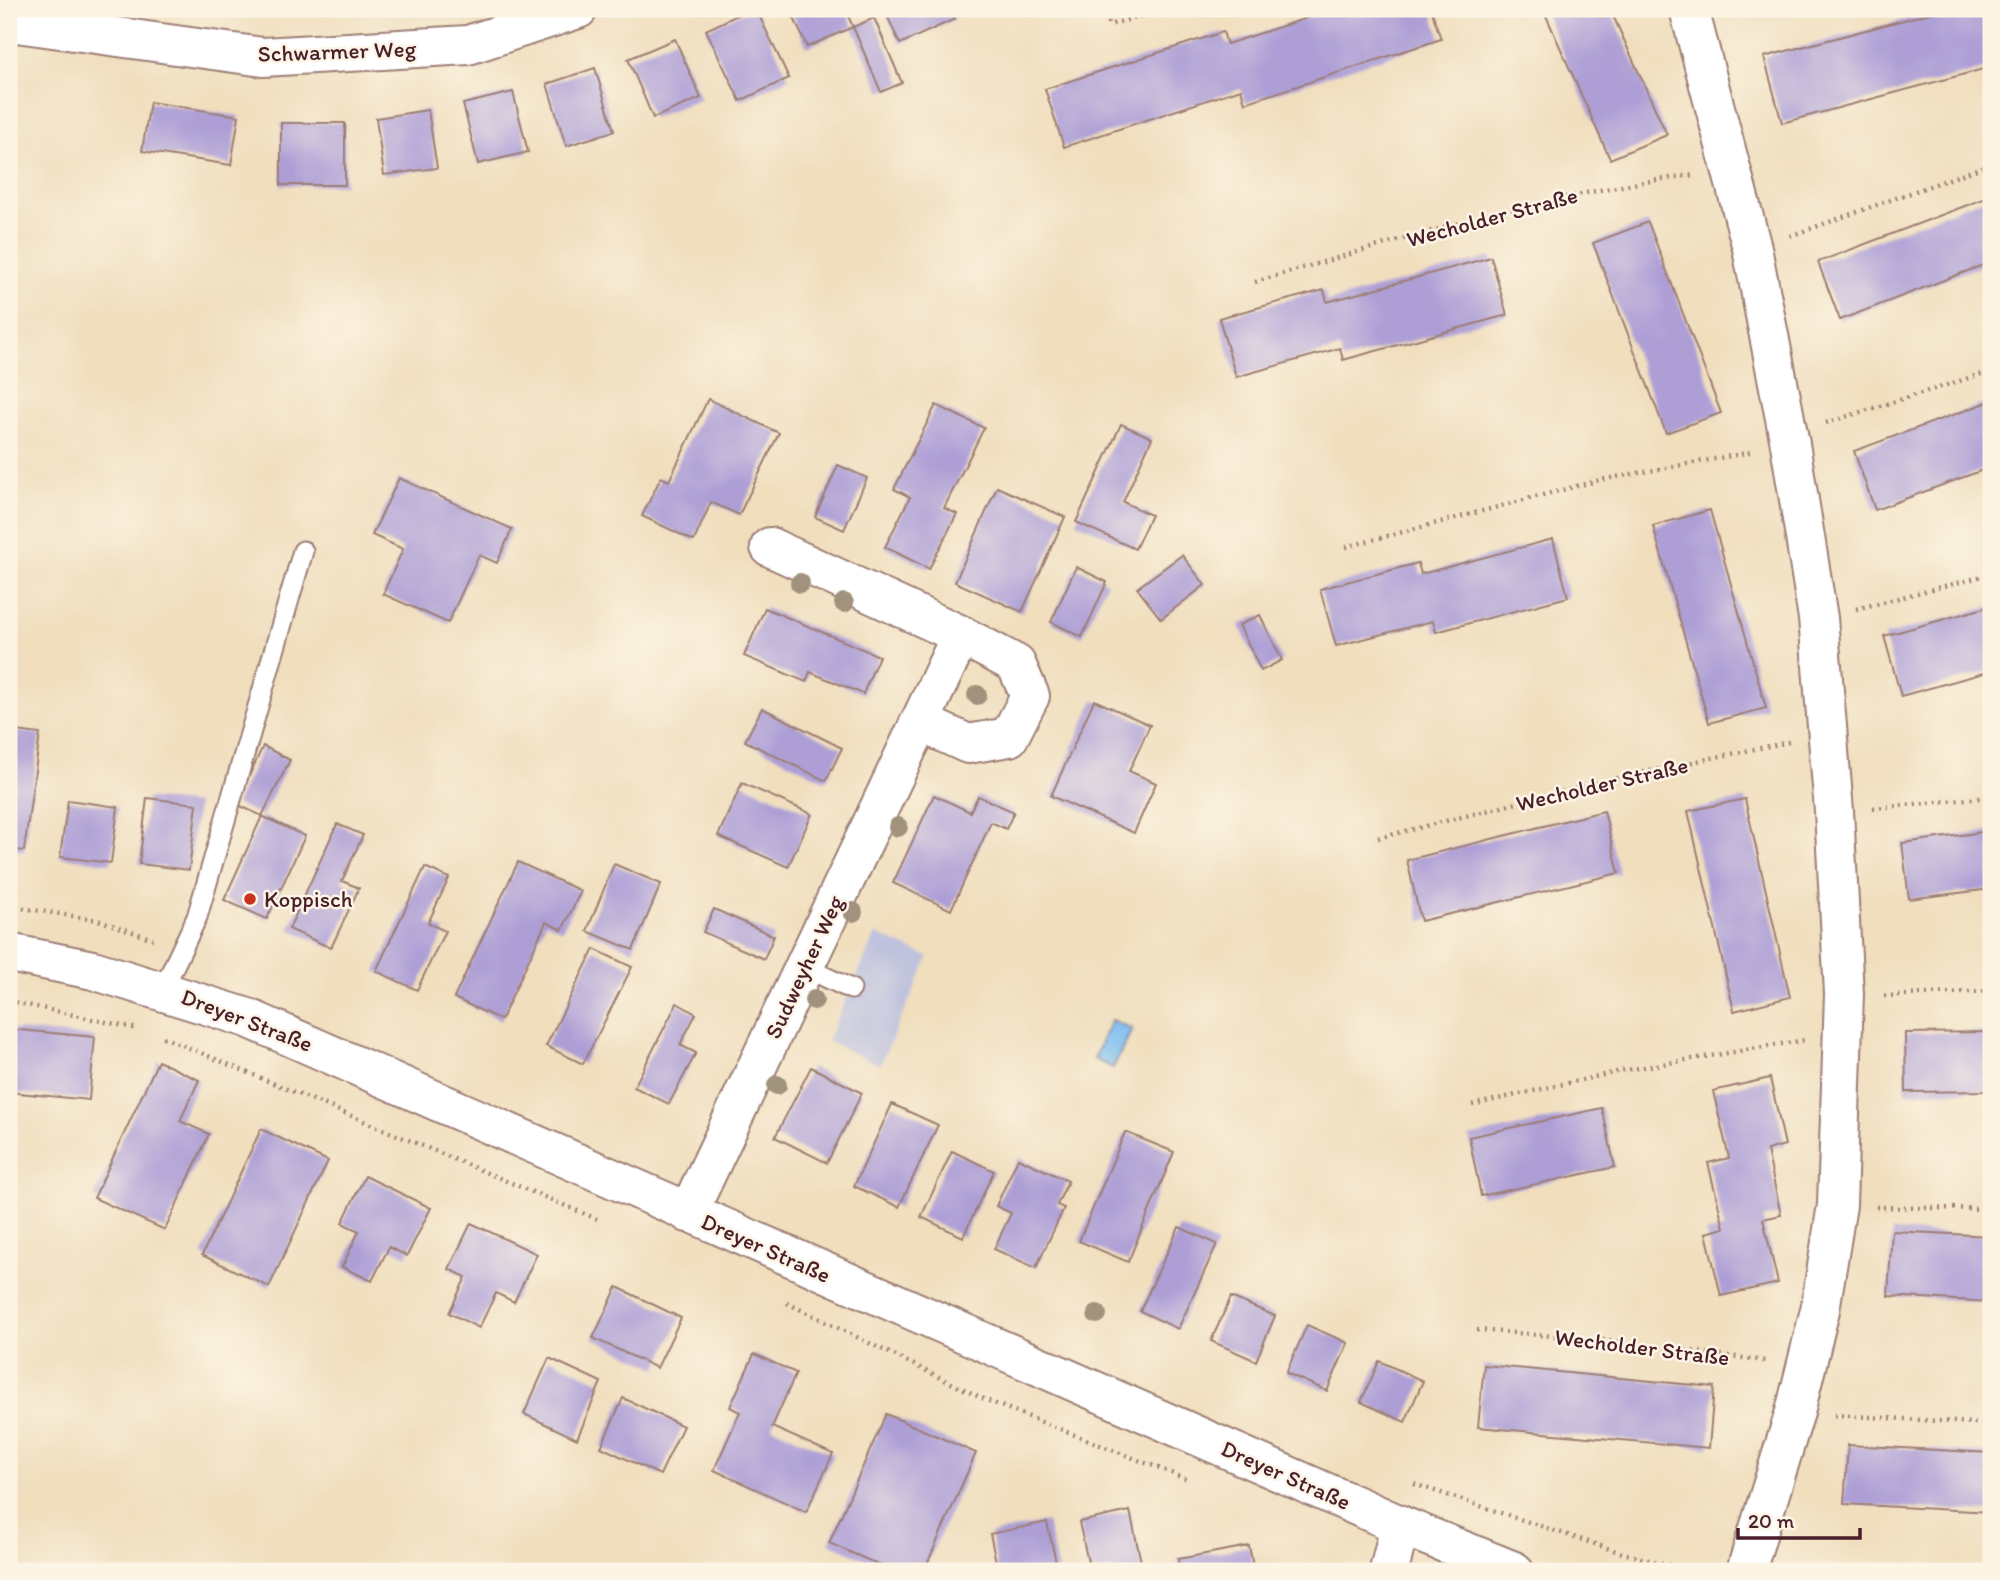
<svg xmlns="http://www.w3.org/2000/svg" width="2000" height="1580" font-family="Itim,sans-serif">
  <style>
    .industrial { fill: #bfc2dd }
    .water { fill: #7abef0; stroke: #626e8e; stroke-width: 2 }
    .building { fill: #ad9fd6 }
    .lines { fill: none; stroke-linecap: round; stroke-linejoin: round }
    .service-casing { stroke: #9d7e74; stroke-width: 23 }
    .minor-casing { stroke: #9d7e74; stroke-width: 42 }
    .tertiary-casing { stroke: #9d7e74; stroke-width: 42 }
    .path { stroke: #9d7e74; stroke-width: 4.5; stroke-dasharray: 2 5; stroke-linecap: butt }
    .service { stroke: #fff; stroke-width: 19 }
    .minor { stroke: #fff; stroke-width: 38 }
    .tertiary { stroke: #fff; stroke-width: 38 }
    .tree { fill: #a0927b }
    .poi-dot { fill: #c8321e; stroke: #fcf5e5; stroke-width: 2.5 }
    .labels { text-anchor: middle; stroke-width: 5; stroke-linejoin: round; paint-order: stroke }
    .street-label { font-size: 23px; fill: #4a1f2b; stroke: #fcf5e5 }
    .poi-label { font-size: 23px; fill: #4a1f2b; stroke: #fcf5e5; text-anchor: start }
  </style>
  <rect width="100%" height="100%" fill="#fcf5e5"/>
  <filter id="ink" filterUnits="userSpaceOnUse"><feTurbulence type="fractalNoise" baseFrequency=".0143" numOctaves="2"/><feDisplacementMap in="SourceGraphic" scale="14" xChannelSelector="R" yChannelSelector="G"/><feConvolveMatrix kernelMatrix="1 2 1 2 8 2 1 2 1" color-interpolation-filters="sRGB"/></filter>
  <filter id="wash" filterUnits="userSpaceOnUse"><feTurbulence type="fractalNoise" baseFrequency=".00686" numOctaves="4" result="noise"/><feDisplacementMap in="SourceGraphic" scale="28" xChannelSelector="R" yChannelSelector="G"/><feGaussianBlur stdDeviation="1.57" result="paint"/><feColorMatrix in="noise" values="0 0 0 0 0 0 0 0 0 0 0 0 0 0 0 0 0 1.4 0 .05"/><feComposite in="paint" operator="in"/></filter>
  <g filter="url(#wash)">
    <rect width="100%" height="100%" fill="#f0debd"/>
    <!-- industrial -->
    <path class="industrial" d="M876,934L929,957L880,1065L827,1041Z"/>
    <!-- water -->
    <path class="water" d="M1111,1020L1132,1029L1113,1068L1094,1059Z"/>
    <g id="blocks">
      <!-- building -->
      <g class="building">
        <path d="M750,9H756L789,78L740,101L706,30Z"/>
        <path d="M790,9H845L853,27L807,47Z"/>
        <path d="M884,9H950L955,19L900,44Z"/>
        <path d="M1335,9H1431L1441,39L1245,103L1241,89L1064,147L1045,89L1223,32L1227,44Z"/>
        <path d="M1543,9H1610L1667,135L1610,159Z"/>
        <path d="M1945,9H1986L1991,29V67L1782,123L1764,57Z"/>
        <path d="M874,18L902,83L881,92L853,27Z"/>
        <path d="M675,39L701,98L653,118L628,59Z"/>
        <path d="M595,68L614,131L566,146L547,84Z"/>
        <path d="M513,92L528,152L478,164L463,104Z"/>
        <path d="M150,102L239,116L231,165L142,151Z"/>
        <path d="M428,110L437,168L384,175L376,118Z"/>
        <rect x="281" y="123" width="64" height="62"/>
        <path d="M1991,196V262L1840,320L1818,262Z"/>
        <path d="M1648,222L1721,413L1666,433L1593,243Z"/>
        <path d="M1491,257L1507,315L1343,360L1340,348L1236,377L1219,318L1324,290L1327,302Z"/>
        <path d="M708,399L779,433L739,515L711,502L694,541L642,516L661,477L669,481Z"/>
        <path d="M1991,401V467L1875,510L1854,451Z"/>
        <path d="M936,405L984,428L944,508L957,514L929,569L885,547L910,497L894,489Z"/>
        <path d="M1121,424L1152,438L1123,502L1151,515L1135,549L1076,522Z"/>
        <path d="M838,465L867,478L844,530L815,517Z"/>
        <path d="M399,478L512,529L497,563L479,555L448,623L383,594L403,549L372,535Z"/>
        <path d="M997,487L1065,517L1022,612L955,582Z"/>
        <path d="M1710,510L1766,708L1709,723L1653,526Z"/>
        <path d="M1553,539L1568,597L1436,632L1433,621L1336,646L1320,589L1418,563L1421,574Z"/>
        <path d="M1182,555L1205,585L1161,619L1137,588Z"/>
        <path d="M1076,567L1107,582L1082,637L1051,622Z"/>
        <path d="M1991,606V671L1901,696L1884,636Z"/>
        <path d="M765,608L879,656L863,694L810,672L806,682L744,656Z"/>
        <path d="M1260,615L1282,660L1261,671L1239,625Z"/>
        <path d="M1094,700L1150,725L1129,771L1156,783L1134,833L1051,796Z"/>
        <path d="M762,708L842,748L826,781L745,741Z"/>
        <path d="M9,730L40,734L24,851L9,849Z"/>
        <path d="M263,746L290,760L262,816L236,804Z"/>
        <path d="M742,783L812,814L788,867L718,836Z"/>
        <path d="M934,795L970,812L978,796L1014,812L1006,829L991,822L951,910L893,883Z"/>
        <path d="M147,798L197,804L189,870L139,864Z"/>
        <path d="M1745,799L1790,997L1734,1011L1688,811Z"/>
        <path d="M68,800L118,807L111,863L60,857Z"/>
        <path d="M1604,811L1619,873L1421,921L1407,860Z"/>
        <path d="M262,816L305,836L267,919L224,900Z"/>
        <path d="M337,824L363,835L342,881L359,888L331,948L289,929Z"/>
        <path d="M1991,831V889L1909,899L1902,843Z"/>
        <path d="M518,862L581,891L562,930L546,922L501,1020L454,998Z"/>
        <path d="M614,864L661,884L633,950L587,931Z"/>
        <path d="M425,867L449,878L428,923L445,931L417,990L376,971Z"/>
        <path d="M714,909L774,936L764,959L703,932Z"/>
        <path d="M594,949L632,967L583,1064L546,1046Z"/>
        <path d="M677,1003L696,1014L680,1045L696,1053L669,1104L634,1087Z"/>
        <path d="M9,1029L95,1037L89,1100L9,1092Z"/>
        <path d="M1991,1032V1091L1906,1092L1905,1033Z"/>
        <path d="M158,1061L199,1080L180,1121L209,1134L165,1230L94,1198Z"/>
        <path d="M811,1067L862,1093L827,1163L775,1137Z"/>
        <path d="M1770,1078L1785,1145L1767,1150L1781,1215L1763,1219L1778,1283L1721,1296L1706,1233L1724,1228L1708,1163L1729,1158L1713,1091Z"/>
        <path d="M892,1104L938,1125L899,1207L854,1186Z"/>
        <path d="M1602,1108L1615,1167L1481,1196L1469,1137Z"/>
        <path d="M261,1129L328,1161L269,1287L202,1255Z"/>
        <path d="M1125,1132L1174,1152L1128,1262L1079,1241Z"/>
        <path d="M952,1151L994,1171L963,1237L921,1217Z"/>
        <path d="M1018,1158L1068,1181L1057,1205L1064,1208L1036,1268L994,1249L1011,1213L996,1206Z"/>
        <path d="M365,1176L431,1208L407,1256L389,1247L372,1281L342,1267L359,1231L342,1223Z"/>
        <path d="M471,1223L537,1254L514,1302L496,1293L479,1328L449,1313L466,1277L449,1269Z"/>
        <path d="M1179,1227L1217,1244L1178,1329L1140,1311Z"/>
        <path d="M1892,1231L1991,1236V1302L1888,1296Z"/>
        <path d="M617,1287L681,1318L657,1368L593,1338Z"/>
        <path d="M1231,1297L1275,1316L1256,1361L1211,1341Z"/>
        <path d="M1307,1325L1348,1343L1327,1391L1286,1373Z"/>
        <path d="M754,1354L796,1373L772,1427L833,1454L806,1512L714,1470L740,1412L730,1407Z"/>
        <path d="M549,1358L601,1382L577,1439L524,1414Z"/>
        <path d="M1379,1361L1423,1381L1405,1422L1361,1402Z"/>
        <path d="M1484,1365L1714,1387L1709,1448L1478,1427Z"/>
        <path d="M623,1398L683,1426L660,1475L601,1447Z"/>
        <path d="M886,1414L976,1453L924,1571H893L829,1543Z"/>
        <path d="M1848,1445L1991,1453V1512L1844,1504Z"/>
        <path d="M1130,1511L1143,1571H1090L1079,1522Z"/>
        <path d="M1047,1522L1058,1571H998L990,1534Z"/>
        <path d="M1249,1546L1254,1571H1180L1178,1559Z"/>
      </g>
    </g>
  </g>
  <g filter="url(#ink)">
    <use href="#blocks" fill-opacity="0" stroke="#9d7e74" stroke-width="2"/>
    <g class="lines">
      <defs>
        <g id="service">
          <path d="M804,967L851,989"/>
          <path d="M163,989L197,917L303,551"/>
        </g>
        <g id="minor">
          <path d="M1689,9L1752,248L1790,444L1818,618L1834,811L1844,994L1837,1205L1820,1310L1795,1412L1746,1571"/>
          <path d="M9,22L263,57L468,45L578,9"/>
          <path d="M920,722L968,744L1009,737L1030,696L1016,664L961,635"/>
          <path d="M688,1213L961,635L770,547"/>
          <path d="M1389,1571L1400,1525"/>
        </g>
        <path id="tertiary" d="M9,953L93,970L248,1018L1400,1525L1514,1571"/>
      </defs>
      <!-- service casing -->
      <use href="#service" class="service-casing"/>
      <!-- minor casing -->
      <use href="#minor" class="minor-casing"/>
      <!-- tertiary casing -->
      <use href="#tertiary" class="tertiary-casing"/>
      <!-- path -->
      <g class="path">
        <path d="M1102,9L1109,25L1167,9"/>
        <path d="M1790,236L1991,164"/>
        <path d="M1255,282C1400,240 1543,194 1693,175"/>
        <path d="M1826,423L1991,371"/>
        <path d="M1346,547L1600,480L1752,452"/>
        <path d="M1856,609L1991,574"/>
        <path d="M1873,808L1991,797"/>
        <path d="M1378,838L1625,776L1789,742"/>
        <path d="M9,906L98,920L153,939"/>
        <path d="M1884,996L1991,991"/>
        <path d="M9,1001L138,1029"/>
        <path d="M163,1037L597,1219"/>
        <path d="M1472,1105L1621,1071L1805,1040"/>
        <path d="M1876,1207L1991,1209"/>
        <path d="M787,1303L986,1400L1189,1480"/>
        <path d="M1477,1330L1603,1340L1767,1361"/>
        <path d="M1834,1415L1991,1424"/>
        <path d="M1414,1484L1622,1553L1693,1571"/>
      </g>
      <!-- service -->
      <use href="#service" class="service"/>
      <!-- minor -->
      <use href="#minor" class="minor"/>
      <!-- tertiary -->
      <use href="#tertiary" class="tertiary"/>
    </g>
    <!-- trees -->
    <g class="tree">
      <circle cx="800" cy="583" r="10"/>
      <circle cx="844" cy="603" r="10"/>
      <circle cx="977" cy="695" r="10"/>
      <circle cx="898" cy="827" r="10"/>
      <circle cx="853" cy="912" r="10"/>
      <circle cx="814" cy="1000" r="10"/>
      <circle cx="777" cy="1085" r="10"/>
      <circle cx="1097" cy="1314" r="10"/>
    </g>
  </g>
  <!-- markers -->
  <circle class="poi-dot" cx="250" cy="899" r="7"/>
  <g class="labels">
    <!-- street labels -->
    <g class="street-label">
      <text transform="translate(337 51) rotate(-2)" y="8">Schwarmer Weg</text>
      <text transform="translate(1492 217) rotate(-15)" y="8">Wecholder Straße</text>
      <text transform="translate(1602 784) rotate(-13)" y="8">Wecholder Straße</text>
      <text transform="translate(804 967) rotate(-65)" y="8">Sudweyher Weg</text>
      <text transform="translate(247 1020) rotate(21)" y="8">Dreyer Straße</text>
      <text transform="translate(766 1248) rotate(24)" y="8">Dreyer Straße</text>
      <text transform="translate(1642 1347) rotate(7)" y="8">Wecholder Straße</text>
      <text transform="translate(1286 1475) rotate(24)" y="8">Dreyer Straße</text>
    </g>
    <!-- poi labels -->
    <g class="poi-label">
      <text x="264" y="907">Koppisch</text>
    </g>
  </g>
  <!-- margin -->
  <rect width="2000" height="1580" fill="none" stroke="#fcf5e5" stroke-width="35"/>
  <!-- scale -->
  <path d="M1738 1528v10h122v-10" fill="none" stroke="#4a1f2b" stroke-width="3.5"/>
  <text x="1748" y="1528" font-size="21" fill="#4a1f2b" stroke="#fcf5e5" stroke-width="5" paint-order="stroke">20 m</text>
</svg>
